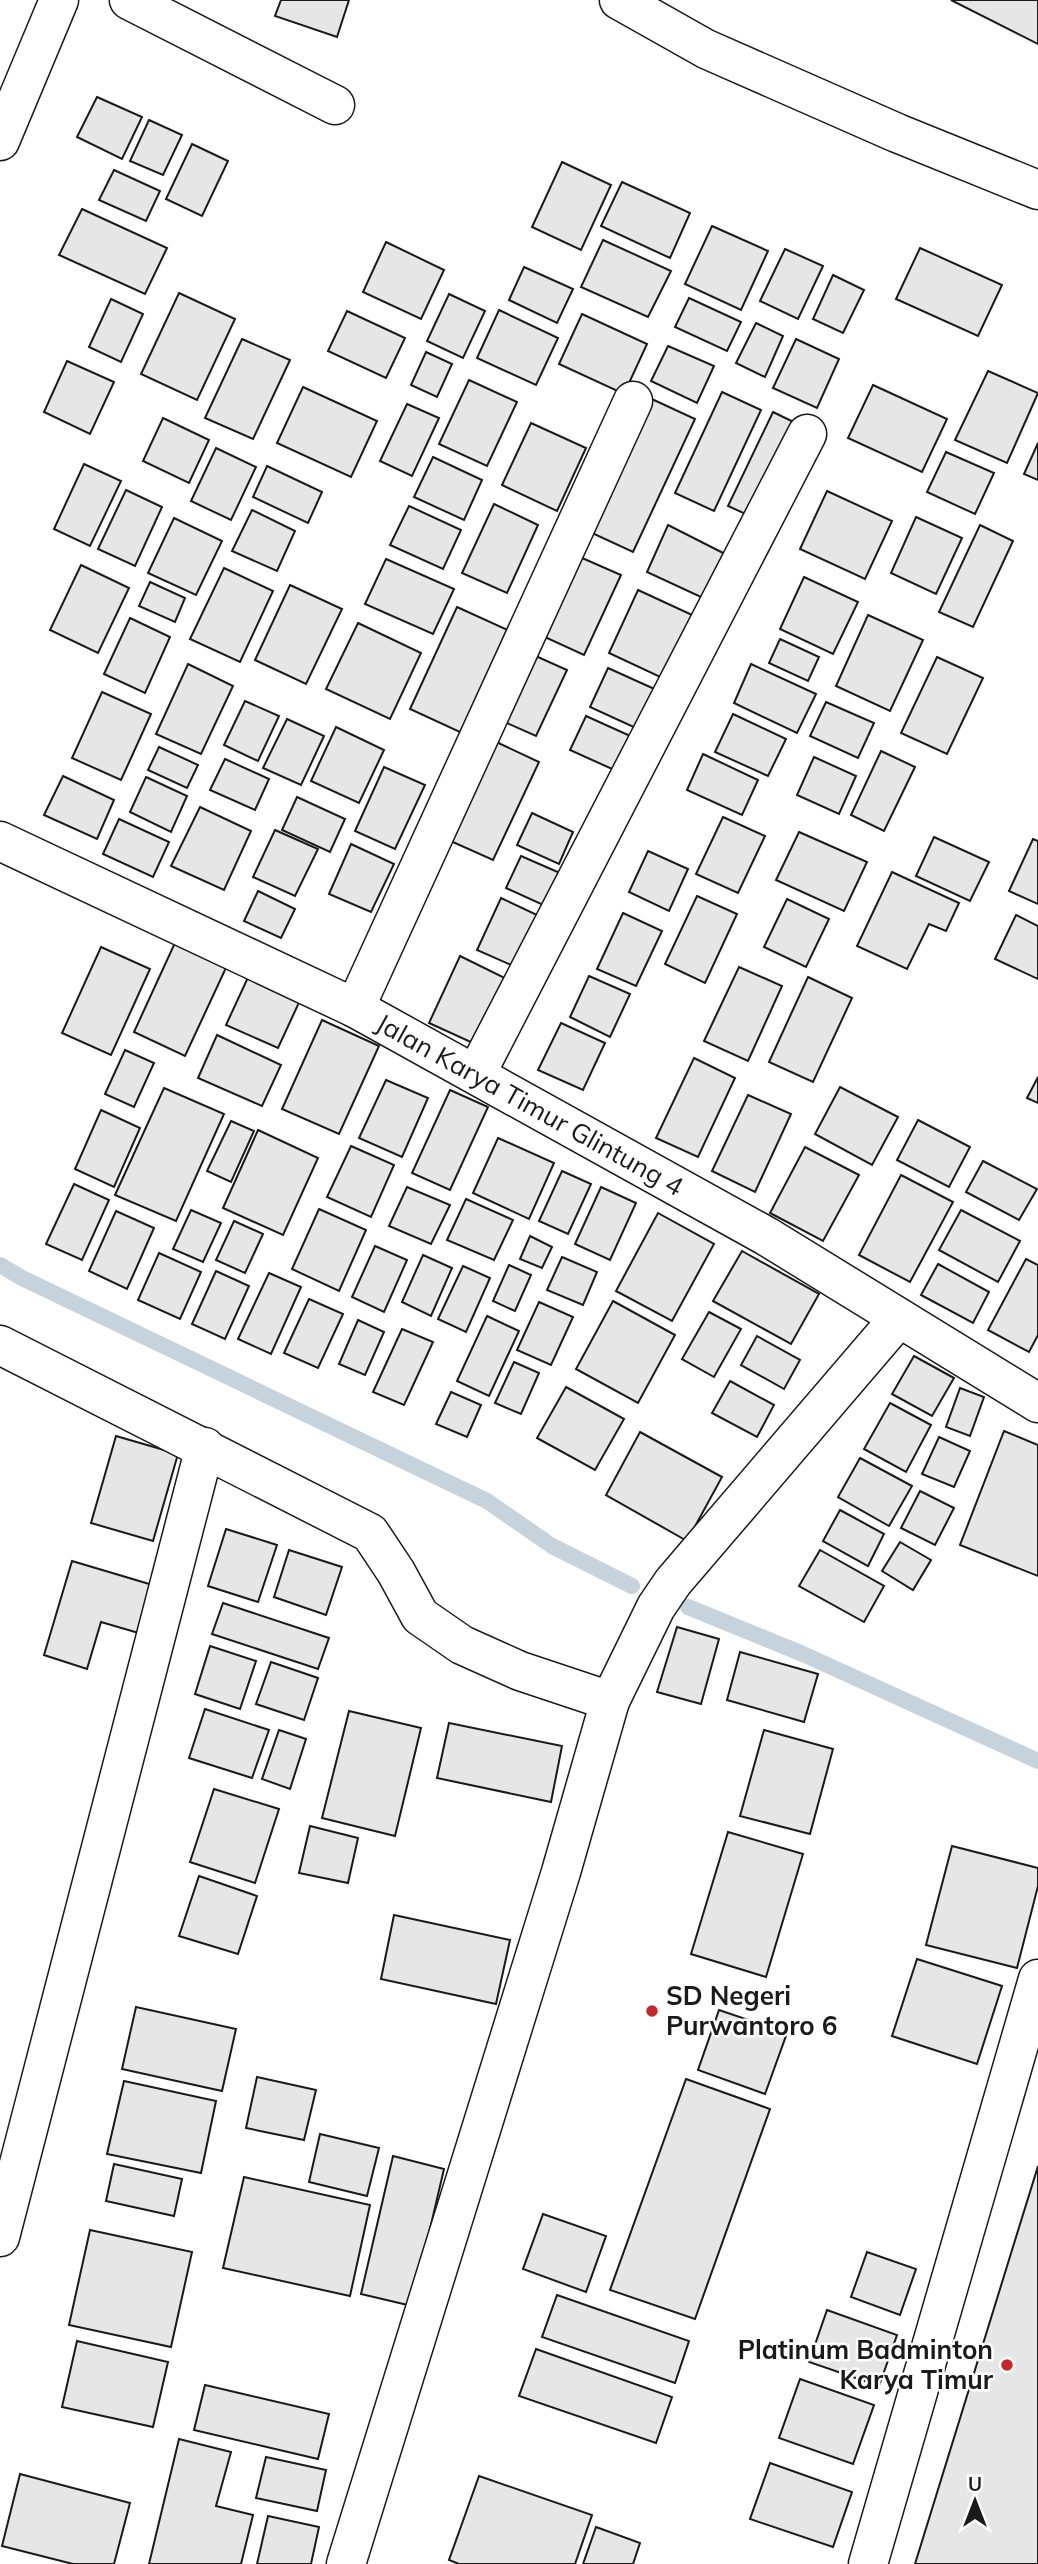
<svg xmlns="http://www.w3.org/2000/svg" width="1038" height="2564" font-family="Mulish,sans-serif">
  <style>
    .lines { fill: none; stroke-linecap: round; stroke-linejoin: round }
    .stream { stroke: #c6d2dc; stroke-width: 16 }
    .building { fill: #e6e6e6; stroke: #1a1a1a; stroke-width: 2 }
    .minor-casing { stroke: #1a1a1a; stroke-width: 41 }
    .tertiary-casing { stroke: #1a1a1a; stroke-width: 41 }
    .minor { stroke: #fff; stroke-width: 38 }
    .tertiary { stroke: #fff; stroke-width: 38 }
    .poi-dot { fill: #c62828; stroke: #fff; stroke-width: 2.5 }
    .labels { text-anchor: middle; stroke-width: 5; stroke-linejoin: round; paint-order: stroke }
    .street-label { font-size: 26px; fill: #1a1a1a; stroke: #fff }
    .poi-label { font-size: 26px; font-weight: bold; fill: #1a1a1a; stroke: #fff; text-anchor: start }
  </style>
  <rect width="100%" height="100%" fill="#fff"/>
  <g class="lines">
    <!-- stream -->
    <g class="stream">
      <path d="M0,1265L22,1278L487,1501L552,1546L632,1586"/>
      <path d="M688,1607L803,1654L1038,1761"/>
    </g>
  </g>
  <!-- building -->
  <g class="building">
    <path d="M281,0H349L337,37L275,16Z"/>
    <path d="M951,0H1038V44Z"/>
    <path d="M97,97L142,117L122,159L77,137Z"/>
    <path d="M149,120L182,135L163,175L130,161Z"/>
    <path d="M192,144L228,161L202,216L166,199Z"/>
    <path d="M562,162L611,185L581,250L532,227Z"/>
    <path d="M114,170L160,191L146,221L99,200Z"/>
    <path d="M622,182L690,213L670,258L601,226Z"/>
    <path d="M82,209L167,248L145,294L59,255Z"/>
    <path d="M712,226L768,251L741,310L685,284Z"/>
    <path d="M603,240L671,271L648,317L581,287Z"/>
    <path d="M386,242L444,270L421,319L363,292Z"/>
    <path d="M920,248L1002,285L978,336L896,299Z"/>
    <path d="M785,249L823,266L798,319L760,301Z"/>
    <path d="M524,267L573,289L557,323L509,300Z"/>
    <path d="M833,275L864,290L843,333L813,319Z"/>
    <path d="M179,293L235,319L197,400L141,374Z"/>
    <path d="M449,294L485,311L463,358L427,341Z"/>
    <path d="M689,298L741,322L727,351L675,327Z"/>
    <path d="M111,299L143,314L121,362L89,347Z"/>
    <path d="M499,310L558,338L536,385L477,358Z"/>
    <path d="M347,311L405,338L386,378L328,351Z"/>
    <path d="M582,314L647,344L624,394L559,364Z"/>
    <path d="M756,323L783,336L765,377L736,363Z"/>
    <path d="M242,339L290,360L253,439L205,418Z"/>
    <path d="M796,339L839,359L817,408L773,388Z"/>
    <path d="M668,346L714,366L697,403L651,381Z"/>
    <path d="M426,352L452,364L437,397L411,385Z"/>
    <path d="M67,361L114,382L90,434L44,412Z"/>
    <path d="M988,371L1038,393L1007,463L955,440Z"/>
    <path d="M469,380L517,402L487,466L439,444Z"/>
    <path d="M873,385L947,419L922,472L848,438Z"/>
    <path d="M303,387L377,421L351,477L277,443Z"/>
    <path d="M722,392L761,410L714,511L675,493Z"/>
    <path d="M641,394L695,419L633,552L579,527Z"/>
    <path d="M407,404L439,418L412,476L380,461Z"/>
    <path d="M773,412L806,428L759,520L728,506Z"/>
    <path d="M163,418L209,440L189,483L143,461Z"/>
    <path d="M531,423L586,448L557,511L502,485Z"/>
    <path d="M1038,443V480L1024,474Z"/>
    <path d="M216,448L256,467L231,520L191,501Z"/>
    <path d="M946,452L994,473L975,514L927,492Z"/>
    <path d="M433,457L482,480L464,520L414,497Z"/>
    <path d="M84,464L121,481L90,546L54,529Z"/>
    <path d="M267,466L322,492L308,523L253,497Z"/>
    <path d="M126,490L162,507L135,566L98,549Z"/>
    <path d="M827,491L892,521L865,579L800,549Z"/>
    <path d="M494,504L538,525L507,593L462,573Z"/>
    <path d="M409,506L461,530L443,569L390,545Z"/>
    <path d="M252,510L295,531L277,571L232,551Z"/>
    <path d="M916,517L962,538L936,594L891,573Z"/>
    <path d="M174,518L222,541L196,595L148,573Z"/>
    <path d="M668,525L737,560L716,604L647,572Z"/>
    <path d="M980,525L1013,541L973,627L939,612Z"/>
    <path d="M573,554L621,575L584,655L536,633Z"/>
    <path d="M386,559L454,589L433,634L365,604Z"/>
    <path d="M81,565L129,588L98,653L50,630Z"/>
    <path d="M224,568L273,591L240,662L190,639Z"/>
    <path d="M804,577L858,602L833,654L780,629Z"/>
    <path d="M150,582L185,598L175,622L139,606Z"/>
    <path d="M290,585L342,609L306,684L255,660Z"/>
    <path d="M638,590L703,620L673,683L609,653Z"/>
    <path d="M457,607L510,631L462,733L410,709Z"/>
    <path d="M868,615L923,640L890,711L836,686Z"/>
    <path d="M130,618L170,637L145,693L104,674Z"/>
    <path d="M358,623L421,653L390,719L326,689Z"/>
    <path d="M780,639L819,657L808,681L769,663Z"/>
    <path d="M529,653L567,670L536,736L498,719Z"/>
    <path d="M937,657L983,678L947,754L901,733Z"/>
    <path d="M188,664L233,686L201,754L156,734Z"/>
    <path d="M751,664L816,694L797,733L734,703Z"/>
    <path d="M608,668L670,696L651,735L590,707Z"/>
    <path d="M102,692L151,714L121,780L72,758Z"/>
    <path d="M245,701L279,716L258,761L224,745Z"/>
    <path d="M826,702L874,723L858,758L810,736Z"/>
    <path d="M733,714L786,739L768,776L715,752Z"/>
    <path d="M586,716L637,739L621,773L570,750Z"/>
    <path d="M287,719L324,736L301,785L263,768Z"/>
    <path d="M336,727L384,750L359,803L311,781Z"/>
    <path d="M492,740L539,762L493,860L446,839Z"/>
    <path d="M159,747L198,765L187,788L148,770Z"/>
    <path d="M881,751L915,767L884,831L851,815Z"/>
    <path d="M703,754L758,780L742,815L687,790Z"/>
    <path d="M814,757L856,776L839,814L797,795Z"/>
    <path d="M225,759L269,779L255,810L210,790Z"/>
    <path d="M384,767L425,785L395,849L355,831Z"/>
    <path d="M63,776L114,800L97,839L44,815Z"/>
    <path d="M146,777L187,796L171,832L130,812Z"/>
    <path d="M297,797L345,819L330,852L282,830Z"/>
    <path d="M200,807L251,831L224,890L171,866Z"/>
    <path d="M532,813L573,832L559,864L517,845Z"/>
    <path d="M723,817L765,836L738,893L696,874Z"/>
    <path d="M119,819L169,842L153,877L103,854Z"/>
    <path d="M275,830L318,849L295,896L253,877Z"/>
    <path d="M799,832L867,862L844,911L776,880Z"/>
    <path d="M934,837L989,862L970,901L916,876Z"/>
    <path d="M1033,839L1038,841V904L1009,891Z"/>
    <path d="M351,844L394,864L371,912L329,894Z"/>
    <path d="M648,851L688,869L669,911L629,892Z"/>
    <path d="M521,856L567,876L552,909L506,888Z"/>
    <path d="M892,872L959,903L946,931L929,924L907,969L857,946Z"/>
    <path d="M258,891L295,909L281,938L244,921Z"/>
    <path d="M697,896L737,914L705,983L665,964Z"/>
    <path d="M501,898L552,922L527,972L477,950Z"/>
    <path d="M787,899L829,919L806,967L764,947Z"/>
    <path d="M623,913L662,931L636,986L597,969Z"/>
    <path d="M1016,915L1038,926V979L995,959Z"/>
    <path d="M179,934L231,957L185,1056L134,1032Z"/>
    <path d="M101,947L150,969L111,1055L62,1033Z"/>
    <path d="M460,956L519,985L486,1049L429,1023Z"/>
    <path d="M739,967L782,986L748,1061L704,1041Z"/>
    <path d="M250,973L302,996L278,1048L226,1025Z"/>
    <path d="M589,976L630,994L610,1037L570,1017Z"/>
    <path d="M808,977L852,998L813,1082L769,1062Z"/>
    <path d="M322,1020L379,1046L339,1134L282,1109Z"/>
    <path d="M561,1023L605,1043L583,1090L538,1070Z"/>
    <path d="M217,1035L281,1065L262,1106L198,1078Z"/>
    <path d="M125,1050L154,1063L134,1107L105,1094Z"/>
    <path d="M694,1058L735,1078L698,1157L656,1138Z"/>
    <path d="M1038,1077V1103L1027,1098Z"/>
    <path d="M386,1080L428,1098L402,1157L359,1138Z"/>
    <path d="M840,1087L898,1117L872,1165L815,1134Z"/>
    <path d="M164,1088L224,1114L176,1221L115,1195Z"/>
    <path d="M450,1090L488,1107L450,1190L412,1173Z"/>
    <path d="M748,1095L791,1114L755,1192L712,1171Z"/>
    <path d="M101,1110L140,1128L114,1187L75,1169Z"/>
    <path d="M918,1120L970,1147L949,1187L897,1160Z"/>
    <path d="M231,1121L254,1131L231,1182L207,1171Z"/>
    <path d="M258,1130L318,1158L283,1235L223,1208Z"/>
    <path d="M498,1138L554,1163L529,1219L473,1193Z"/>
    <path d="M351,1146L394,1165L371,1217L327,1197Z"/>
    <path d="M805,1147L859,1175L823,1241L770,1213Z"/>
    <path d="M983,1161L1037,1189L1019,1220L966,1192Z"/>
    <path d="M562,1171L591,1184L568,1234L539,1221Z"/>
    <path d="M901,1175L953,1202L910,1282L859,1255Z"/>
    <path d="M74,1184L109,1200L82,1260L46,1244Z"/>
    <path d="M407,1187L450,1205L431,1244L389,1226Z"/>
    <path d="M601,1187L636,1203L610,1260L575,1244Z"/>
    <path d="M466,1199L513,1220L494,1260L447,1240Z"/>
    <path d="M319,1209L366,1230L339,1291L292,1269Z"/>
    <path d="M191,1210L221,1223L203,1262L173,1249Z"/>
    <path d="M961,1210L1020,1241L998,1282L939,1250Z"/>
    <path d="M116,1211L154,1228L127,1289L89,1271Z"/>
    <path d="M658,1213L714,1244L672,1321L616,1291Z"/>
    <path d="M234,1221L263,1234L245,1273L216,1260Z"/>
    <path d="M530,1236L552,1247L542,1268L520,1259Z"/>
    <path d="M375,1246L407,1260L384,1312L352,1297Z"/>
    <path d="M742,1251L819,1294L791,1344L713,1301Z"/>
    <path d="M159,1253L201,1272L180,1319L138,1300Z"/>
    <path d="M423,1255L452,1268L431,1316L402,1302Z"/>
    <path d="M562,1257L597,1272L583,1305L547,1290Z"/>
    <path d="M1026,1259L1038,1265V1335L1029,1352L988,1330Z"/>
    <path d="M938,1264L989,1292L973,1323L921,1295Z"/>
    <path d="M509,1265L531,1275L515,1311L493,1301Z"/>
    <path d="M463,1266L490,1278L466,1332L438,1319Z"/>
    <path d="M216,1271L249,1286L225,1339L192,1324Z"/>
    <path d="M269,1273L301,1287L271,1354L238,1339Z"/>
    <path d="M309,1299L343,1314L318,1368L284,1353Z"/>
    <path d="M613,1301L675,1335L638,1403L576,1369Z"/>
    <path d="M539,1302L573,1317L551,1365L517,1350Z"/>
    <path d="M709,1312L741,1329L714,1377L682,1359Z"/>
    <path d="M487,1316L519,1331L489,1396L457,1381Z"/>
    <path d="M358,1320L384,1332L365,1375L339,1364Z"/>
    <path d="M402,1329L433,1342L404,1405L373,1392Z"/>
    <path d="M757,1336L800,1360L784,1389L741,1365Z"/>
    <path d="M914,1356L954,1378L932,1416L892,1394Z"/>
    <path d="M514,1362L539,1373L521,1414L495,1403Z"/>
    <path d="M730,1381L774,1405L757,1437L712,1413Z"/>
    <path d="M566,1387L624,1419L595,1470L537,1438Z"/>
    <path d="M960,1388L984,1397L970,1436L946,1427Z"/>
    <path d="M451,1392L481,1405L467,1437L436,1424Z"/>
    <path d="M890,1403L931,1425L906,1472L864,1449Z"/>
    <path d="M1004,1431L1038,1445V1576L960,1545Z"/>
    <path d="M640,1432L722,1477L687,1541L606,1495Z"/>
    <path d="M116,1436L178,1454L153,1541L91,1523Z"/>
    <path d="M939,1437L970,1451L954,1487L922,1474Z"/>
    <path d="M860,1458L912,1486L889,1526L838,1497Z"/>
    <path d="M920,1491L954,1508L935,1545L901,1528Z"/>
    <path d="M840,1510L884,1534L868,1566L823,1541Z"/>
    <path d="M226,1529L277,1545L258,1602L208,1586Z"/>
    <path d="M900,1542L931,1560L913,1590L882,1571Z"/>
    <path d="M289,1550L342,1567L326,1615L274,1597Z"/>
    <path d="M820,1550L884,1586L864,1622L799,1586Z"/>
    <path d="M72,1561L156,1586L142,1634L101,1622L87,1669L44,1655Z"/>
    <path d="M223,1603L329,1638L318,1669L212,1634Z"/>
    <path d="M677,1627L719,1639L701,1704L657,1692Z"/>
    <path d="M210,1646L256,1661L240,1709L195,1694Z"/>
    <path d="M740,1652L818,1674L804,1722L727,1700Z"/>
    <path d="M271,1662L318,1678L304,1720L256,1704Z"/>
    <path d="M205,1709L269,1730L252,1778L189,1758Z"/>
    <path d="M349,1711L421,1728L395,1836L322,1818Z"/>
    <path d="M449,1723L562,1746L551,1802L437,1778Z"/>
    <path d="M279,1730L306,1739L290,1789L262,1779Z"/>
    <path d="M764,1730L833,1749L810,1834L740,1816Z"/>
    <path d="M214,1789L279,1809L255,1883L190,1862Z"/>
    <path d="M310,1826L358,1838L348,1883L299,1873Z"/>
    <path d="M728,1832L803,1854L766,1977L691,1954Z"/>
    <path d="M952,1846L1038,1868V1886L1017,1968L926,1945Z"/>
    <path d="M199,1876L257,1896L238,1954L179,1936Z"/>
    <path d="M394,1915L510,1940L496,2004L381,1979Z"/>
    <path d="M917,1959L1002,1986L977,2064L892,2036Z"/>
    <path d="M136,2007L236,2029L222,2091L122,2069Z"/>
    <path d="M719,2010L787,2033L765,2094L698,2070Z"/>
    <path d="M257,2077L316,2090L304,2140L246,2128Z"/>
    <path d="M686,2079L770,2109L695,2319L610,2290Z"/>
    <path d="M124,2081L216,2101L201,2173L107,2154Z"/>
    <path d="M320,2134L379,2148L367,2196L309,2182Z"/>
    <path d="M393,2156L444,2169L412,2306L361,2294Z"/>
    <path d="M114,2164L182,2179L174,2216L106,2201Z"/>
    <path d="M1038,2166V2564H915Z"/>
    <path d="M244,2177L370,2205L350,2296L223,2268Z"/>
    <path d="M543,2214L606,2236L586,2292L523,2269Z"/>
    <path d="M90,2230L192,2252L171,2347L69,2325Z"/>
    <path d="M867,2252L916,2269L900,2315L851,2297Z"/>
    <path d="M557,2295L689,2341L675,2383L542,2337Z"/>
    <path d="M827,2310L897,2335L879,2386L809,2362Z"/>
    <path d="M77,2341L168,2362L153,2427L62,2407Z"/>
    <path d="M536,2349L672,2397L656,2443L519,2396Z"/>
    <path d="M800,2379L874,2405L853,2464L779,2438Z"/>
    <path d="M205,2385L329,2414L318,2459L194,2430Z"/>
    <path d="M179,2439L231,2452L216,2506L253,2515L241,2564H149Z"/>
    <path d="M266,2457L326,2470L317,2511L256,2498Z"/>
    <path d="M770,2463L852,2492L833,2547L750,2519Z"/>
    <path d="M20,2474L130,2503L114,2564H73L2,2546Z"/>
    <path d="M479,2476L592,2515L575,2564H459L449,2560Z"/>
    <path d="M268,2516L319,2527L311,2564H257Z"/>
    <path d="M596,2527L640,2543L633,2564H583Z"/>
  </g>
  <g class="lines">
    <defs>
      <g id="minor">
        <path d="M129,0L335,105"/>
        <path d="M619,0L706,49L897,133L1038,190"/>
        <path id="s1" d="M0,841L355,1008L766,1236L1038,1403"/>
        <path d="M355,1008L633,401"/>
        <path d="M476,1074L807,434"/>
        <path d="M0,1345L370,1533L396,1572L420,1616L462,1645L520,1671L610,1701L656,1607L673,1582L899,1318"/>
        <path d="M0,2237L205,1447"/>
        <path d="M346,2564L561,1872L610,1701"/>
        <path d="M868,2564L1038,1979"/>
      </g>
      <path id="tertiary" d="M0,141L59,0"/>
    </defs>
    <!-- minor casing -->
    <use href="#minor" class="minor-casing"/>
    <!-- tertiary casing -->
    <use href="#tertiary" class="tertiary-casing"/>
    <!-- minor -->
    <use href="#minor" class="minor"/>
    <!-- tertiary -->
    <use href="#tertiary" class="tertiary"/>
  </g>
  <!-- markers -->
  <g class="poi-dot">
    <circle cx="652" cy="2011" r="7"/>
    <circle cx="1007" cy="2365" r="7"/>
  </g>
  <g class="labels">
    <!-- street labels -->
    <g class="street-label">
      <text dy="9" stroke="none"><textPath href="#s1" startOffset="592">Jalan Karya Timur Glintung 4</textPath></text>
    </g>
    <!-- poi labels -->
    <g class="poi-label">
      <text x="666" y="2005">SD Negeri<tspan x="666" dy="30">Purwantoro 6</tspan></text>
      <text x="993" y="2359" text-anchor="end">Platinum Badminton<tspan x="993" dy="30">Karya Timur</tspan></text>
    </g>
  </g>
  <!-- north arrow -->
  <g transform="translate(975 2501)" stroke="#ffffff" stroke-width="5" paint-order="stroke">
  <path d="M0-5L12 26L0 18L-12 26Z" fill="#1a1a1a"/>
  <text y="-10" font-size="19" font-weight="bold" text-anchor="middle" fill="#1a1a1a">U</text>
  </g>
</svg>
